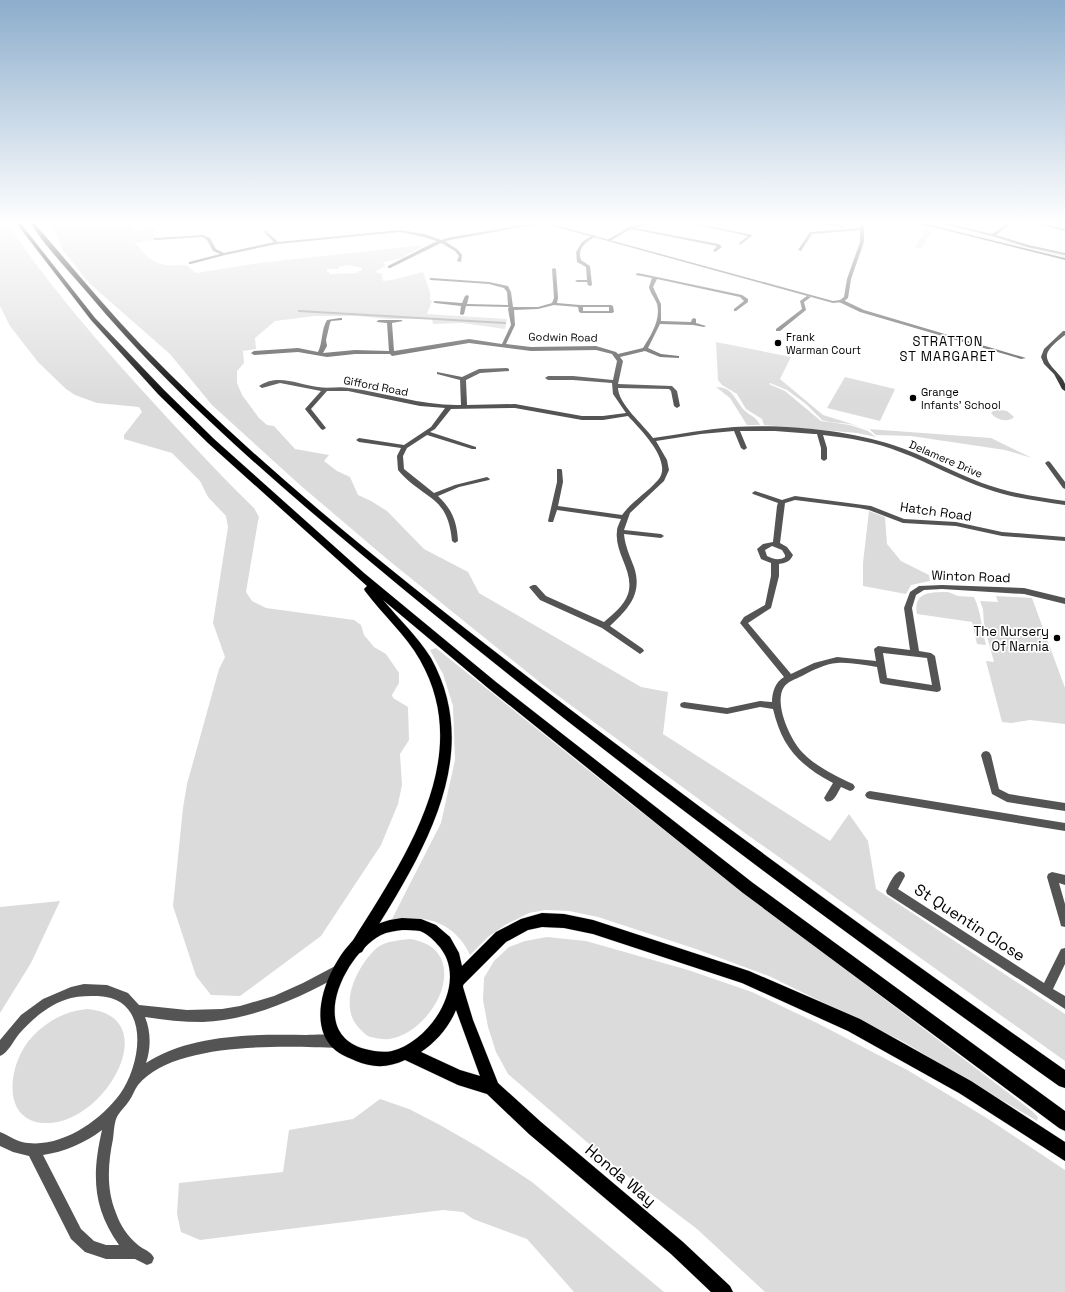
<svg xmlns="http://www.w3.org/2000/svg" width="1065" height="1292" font-family="'Space Grotesk',sans-serif">
  <style>
    .green { fill: #dbdbdb; fill-rule: evenodd }
    .lines { fill: none; stroke-linecap: round; stroke-linejoin: round }
    .stream { stroke: #a2a2a2; stroke-width: 2 }
    .primary-casing { stroke: #dbdbdb; stroke-width: 1 }
    .trunk-casing { stroke: #dbdbdb; stroke-width: 1 }
    .minor { fill: #545454; fill-rule: evenodd }
    .tertiary { fill: #545454; fill-rule: evenodd }
    .secondary { fill: #212121; fill-rule: evenodd }
    .primary { fill: #000; fill-rule: evenodd }
    .trunk { fill: #000; fill-rule: evenodd }
    .poi-dot { fill: #000; stroke: #fff; stroke-width: 1.5 }
    .labels { text-anchor: middle; stroke-width: 3.5; stroke-linejoin: round; paint-order: stroke }
    .far-street-label { font-size: 11px; fill: #000; stroke: #fff }
    .far-poi-label { font-size: 11px; fill: #000; stroke: #fff; text-anchor: start }
    .far-quarter-label { font-size: 13px; letter-spacing: 1px; fill: #000; stroke: #fff }
    .street-label { font-size: 13px; fill: #000; stroke: #fff }
    .poi-label { font-size: 13px; fill: #000; stroke: #fff; text-anchor: end }
    .near-street-label { font-size: 16px; fill: #000; stroke: #fff }
  </style>
  <rect width="100%" height="100%" fill="#fff"/>
  <!-- green -->
  <g class="green">
    <path d="M0,224H8C44,279 87,329 131,378C171,422 211,466 254,508L259,517L258,521L246,592L252,601L266,608L354,620L361,625L364,635L374,647L386,654L399,673V683L392,695L393,698L408,707L409,740L400,754L402,785L398,804L381,845L321,936L240,996L211,995L196,976L173,906L183,808L187,784L219,669L225,657L213,623L228,527L226,516L208,497L200,481L172,453L124,439V435L142,412L139,407L97,403L75,395L66,389L38,362L10,326L0,306Z"/>
    <path d="M48,224H103L115,227L131,224L129,226L132,230L156,228L153,234L157,239L135,243C155,265 156,266 186,265L196,273L259,263L424,245L402,258L383,262L385,266L375,272L382,274L383,281L392,280L423,272L430,292V300L432,301L427,314L507,319L505,329L462,323L433,324L432,319H388L357,316H314L275,321L255,338L256,349L243,351L244,363L237,371V383L242,395L259,418L267,425L274,426L295,449L329,455L324,461L337,471L350,477L358,495L371,501L387,511L424,549L468,572L479,593L641,687L668,692L663,734L830,841L849,814L868,841L876,889L1065,1014V1061L745,833L542,684L387,559L300,485L212,405L170,354L89,283L62,249L57,235ZM349,265L362,268V271H358L357,273L329,274V272H327V269H339V267Z"/>
    <path d="M929,224L1065,255V257Z"/>
    <path d="M921,226L927,228L931,233L921,249L915,248L924,232V228Z"/>
    <path d="M716,342L791,357L780,379L823,415L868,429L991,438L1032,458L1005,450L911,436L876,435L869,429L850,424L830,422L822,420L806,404L787,390L770,383L769,384L785,391L821,421L850,425L868,431L876,437L857,433L764,425L762,419L746,409L737,394L722,385L718,380Z"/>
    <path d="M845,377L895,389L880,421L827,408Z"/>
    <path d="M716,387C733,387 734,399 744,410C750,416 757,417 760,425H747L730,398Z"/>
    <path d="M995,409L1007,411L1014,417C1008,423 996,420 991,413Z"/>
    <path d="M869,511L885,517L887,544L901,561L929,575L930,581L911,585L906,594L863,586V563Z"/>
    <path d="M948,592L958,596L974,597C981,612 982,629 986,645L977,644L972,622L917,614C913,592 930,592 948,592Z"/>
    <path d="M996,596L1032,598L1065,688V724L1030,720L1011,723L1002,722L986,661L994,662L984,625L983,609L980,601L998,602Z"/>
    <path d="M436,648L622,797L737,887L1032,1111L1038,1117L1037,1121L902,1041L769,976L696,949L598,917L569,911L545,910L529,913L505,925L488,937L470,955C455,922 424,913 391,921L441,823L455,760L453,706L443,674L430,650Z"/>
    <path d="M60,901L31,963L0,1013V907Z"/>
    <path d="M547,937L586,941L688,970L752,992L817,1023L909,1071L985,1117L1065,1170V1292H765L697,1229L617,1168L508,1074L496,1052L488,1027L483,1000L484,978L494,961L509,947L525,941Z"/>
    <path d="M410,939C475,949 436,1032 389,1039C384,1040 376,1038 371,1037C366,1036 363,1032 359,1028C337,1005 358,964 378,947C387,941 400,940 410,939Z"/>
    <path d="M87,1009C167,1016 104,1127 44,1123C0,1121 8,1062 32,1037C47,1021 65,1011 87,1009Z"/>
    <path d="M380,1099L409,1109L440,1125L480,1148L532,1182L664,1292H574L527,1239L473,1219L463,1212L443,1210L200,1240L181,1232L177,1214L179,1183L283,1172L289,1130L353,1119Z"/>
  </g>
  <g class="lines">
    <!-- stream -->
    <path class="stream" d="M299,311L505,323"/>
    <defs>
      <path id="primary" d="M402,918L421,919L436,925L450,937L459,953L464,975L463,987L473,1020L498,1083L541,1122L683,1242L730,1286L733,1292H711L671,1254L529,1134L487,1094L458,1085L405,1060C388,1068 373,1068 356,1061C349,1058 339,1054 334,1049C303,1021 331,958 358,936C371,925 385,920 402,918ZM402,930C408,930 415,930 420,931C426,933 433,939 437,944C471,979 432,1041 392,1051C383,1053 373,1051 365,1049C306,1033 345,954 381,935C387,932 395,931 402,930ZM456,1010L480,1076L460,1070L421,1052C436,1042 449,1027 456,1010Z"/>
      <g id="trunk">
        <path d="M17,224H21L95,318L164,390L214,439L364,573L496,682L753,883L1065,1111V1131L1059,1128L743,893L488,688L383,600C399,619 418,637 431,658C488,761 415,865 362,952L357,954L352,952L349,947L352,942C403,860 476,758 420,660C406,635 383,615 365,591L364,589L367,586L208,443L158,394L91,320Z"/>
        <path d="M31,224H35C70,265 104,306 141,345C272,480 422,596 571,710C733,833 898,953 1065,1070V1088L1059,1086C821,916 584,741 360,553C263,472 167,388 86,291C67,269 46,247 31,224Z"/>
        <path d="M542,913L564,914L593,920L749,971L860,1019L971,1081L1065,1142V1161L959,1093L848,1031L742,983L593,934L564,928L542,927L528,930L506,942L463,985L458,988L453,985L450,980L453,975L496,932L521,919Z"/>
      </g>
    </defs>
    <!-- primary casing -->
    <use href="#primary" class="primary-casing"/>
    <!-- trunk casing -->
    <use href="#trunk" class="trunk-casing"/>
    <!-- minor -->
    <g class="minor">
      <path d="M531,224H537L445,241L458,250L462,255L461,262L457,261L459,256L455,251L441,243L390,268H388V266L437,241L423,237L400,232L277,244L225,255L191,264H189V262L220,254L213,251L207,240L202,237L155,240L153,239L155,238L203,235L210,238L216,249L224,253L274,242L264,232L265,230L278,242L400,230L425,234L441,240L451,237Z"/>
      <path d="M644,224H649L635,228L719,244L722,247L715,252L713,251L717,246L631,229L610,241L607,240L631,226Z"/>
      <path d="M694,224H699L753,235L740,245L739,243L748,236Z"/>
      <path d="M826,224H832L846,227L844,228Z"/>
      <path d="M944,224H949L992,234L1007,224H1011L996,235L1029,245L1065,253V255L1027,247L992,236Z"/>
      <path d="M1036,224H1041L1065,229V231Z"/>
      <path d="M861,228L862,230L812,234L801,251L798,250L810,232Z"/>
      <path d="M593,235L596,236C586,243 577,247 581,260L590,266L592,285L590,286L588,285L587,282H577L575,281L577,280H587L586,267L577,262L576,252L582,242Z"/>
      <path d="M554,268L556,269L558,298L557,303L580,305H611L613,306L614,312L612,313H581L579,312L578,307L554,305L538,309L514,310L515,325L506,344L531,347L596,346L616,352L618,354L643,348C651,335 661,320 657,304C655,298 650,293 649,287L652,278L636,275V274L638,273L742,295L748,299V302L736,311H734V309L744,301L740,297L657,279L653,287L661,304V321L691,322L692,319L694,318L696,319V323L706,326L704,327L693,325L660,324L648,348L661,354L679,356V358L660,357L645,351L620,357L623,361L618,384L672,386L677,391L680,406L677,408L674,406L671,391L669,389L618,388C619,405 643,424 653,438C680,434 707,429 734,427C783,424 847,430 893,445C924,455 952,472 982,483C1009,493 1037,497 1065,501V505C1039,501 1012,498 987,489C957,479 930,463 900,452C876,442 849,438 823,435L827,448V459L824,461L821,459V448L817,434H814L775,431H740L747,448L744,450L741,448L734,431L701,434L656,441L667,460L669,470L664,481L630,513L624,530L661,534L664,536L661,538L624,534C625,546 630,556 634,567C643,594 628,609 610,626L643,649L644,651L640,654L602,628L540,600L529,587L533,585H536L546,596L604,622C613,614 624,606 628,594C635,572 614,553 617,531C617,527 620,522 621,519L557,510L553,522H549L548,521L557,482V469H561L562,470L563,482L558,506L622,515C632,501 647,493 658,480C674,462 640,429 628,416L603,420H582L515,408L451,409L435,429L430,432L476,447V449H472L427,435L407,448L403,456L404,469L434,493L455,485L487,477L490,479L489,480L459,487L438,496C452,509 457,522 458,541L455,543L452,541C448,494 423,500 398,470L397,456L401,448L359,442L356,440L359,438L404,445L431,427L445,408L420,406L348,391H327L311,409L326,428L323,430L321,429L305,409L321,391L280,383L262,388L259,386C278,373 299,385 318,387C329,389 339,386 349,388C387,393 423,406 461,405L460,380L437,374V372L462,377L479,369L507,368L509,369V371L480,373L466,380L467,405L515,404L582,416H603L626,413L613,394L612,383L573,380H548L545,378L548,376H573L613,380L617,361L612,354L596,350L531,351L469,343L392,356L390,354H355L327,357L298,352L254,355L251,353L254,351L298,348L318,352C323,342 321,330 327,320L340,318H342V320L331,321L330,323L326,340L327,346L323,353L355,350L389,351L387,323L377,322V321L379,320H401L403,321L392,323L394,351L469,339L502,344L511,325L508,309L509,307L466,306L464,314L462,315L460,314L461,306L435,303L433,302L435,301L462,303L465,296L467,295L469,296L467,304L508,305L507,292L504,288L489,284L431,280L429,279L431,278L489,282L508,286L511,292L513,307H538L552,303L554,298L552,269ZM583,307H609V311H583Z"/>
      <path d="M807,296L811,297L804,302L806,310L780,331H776V329L802,309L800,301Z"/>
      <path d="M839,300H843L864,310L1026,358L1021,359L860,312L839,302Z"/>
      <path d="M1048,461L1050,462L1065,482V489L1063,488L1045,463Z"/>
      <path d="M755,491L782,500L795,496L871,506L904,519L956,522L1002,532L1065,537V541L1002,536L956,526L903,523L869,510L859,508L795,500L785,503L780,543L787,547L793,555C790,562 785,563 779,564V576L771,608L748,623L791,674L814,663L837,657L876,661L874,649L878,646L910,650L904,608L910,592L919,586L942,585L1024,588L1065,598V604L1024,594L942,589L924,590L916,595L912,608L919,651L931,653L935,656L941,689L940,691L937,692L883,684L880,683L877,667C864,665 849,662 837,663C825,664 813,670 802,676C796,679 788,681 784,687C773,703 791,742 804,754C817,767 836,776 853,784L855,787L853,790L850,791L841,787C837,793 834,804 826,801L824,798L833,783C799,765 782,747 773,709L760,707L727,714L684,708L681,707L680,705L681,703L684,702L727,708L760,701L772,702C772,693 775,682 784,677L740,623L744,617L765,605L771,576V563L761,559L757,549L763,544L773,542L777,506L778,503L753,494L752,493ZM772,546L782,550L785,555V557C779,561 773,559 767,556L765,550ZM883,653L927,658L932,685L887,678Z"/>
      <path d="M986,751L989,752L991,755L999,789L1009,794L1065,803V811L1007,802L992,794L981,755L983,752Z"/>
      <path d="M870,791L1065,823V831L870,799L867,798L865,795L867,792Z"/>
      <path d="M900,871L904,873L905,876L898,889L1044,983L1061,949L1065,948V964L1053,989L1065,996V1009L887,894L886,891C889,885 893,874 900,871Z"/>
      <path d="M1052,872L1065,875V885L1059,883L1065,904V927L1061,926L1060,922L1047,877L1048,874Z"/>
      <path d="M339,964L343,966L345,970L343,974C299,998 253,1020 203,1022C183,1022 164,1020 145,1017C151,1031 151,1049 146,1063C190,1034 255,1034 306,1035C317,1035 332,1033 342,1038L344,1042L342,1046L338,1048C285,1046 174,1041 138,1085C134,1090 133,1096 129,1101C126,1106 121,1110 118,1115C114,1121 114,1132 113,1139C108,1163 106,1189 116,1213C120,1225 128,1237 138,1245C144,1250 151,1251 154,1258L152,1263L147,1265L135,1259H106L85,1252L71,1239L29,1156L13,1152L0,1146V1132C10,1136 17,1142 28,1143C63,1147 101,1120 120,1094C142,1063 151,998 98,996C89,996 80,996 71,998C51,1003 33,1018 19,1034C14,1040 8,1053 0,1056V1040L21,1015L43,999L71,987L84,984L107,985L128,993L139,1005L187,1010L222,1009L240,1006L274,996L303,983ZM102,1130C92,1174 92,1207 119,1245H106L94,1241L81,1229L43,1155C64,1152 85,1143 102,1130Z"/>
    </g>
    <!-- tertiary -->
    <path class="tertiary" d="M546,224H551L833,301L840,300L844,297L847,279L860,242V224H864V242L851,279L848,298L843,302L833,303Z"/>
    <!-- secondary -->
    <g class="secondary">
      <path d="M921,224H926L1065,258V260Z"/>
      <path d="M1063,331H1065V335C1060,339 1053,344 1049,350C1040,362 1062,373 1065,384C1065,386 1065,389 1065,391L1062,389L1054,374L1044,364L1041,357L1044,349Z"/>
    </g>
    <!-- primary -->
    <use href="#primary" class="primary"/>
    <!-- trunk -->
    <use href="#trunk" class="trunk"/>
  </g>
  <!-- sky -->
  <linearGradient id="sky" x2="0" y2="1"><stop stop-color="#8cadcc"/><stop offset="0.55" stop-color="#fff"/><stop offset="1" stop-color="#fff" stop-opacity="0"/></linearGradient>
  <rect width="1065" height="404" fill="url(#sky)"/>
  <!-- markers -->
  <g class="poi-dot">
    <circle cx="778" cy="343" r="4"/>
    <circle cx="913" cy="398" r="4"/>
    <circle cx="1057" cy="638" r="4"/>
  </g>
  <g class="labels">
    <!-- far-street labels -->
    <g class="far-street-label">
      <text transform="translate(563 337) rotate(1)" y="4">Godwin Road</text>
      <text transform="translate(376 386) rotate(11)" y="4">Gifford Road</text>
      <text transform="translate(946 459) rotate(23)" y="4">Delamere Drive</text>
    </g>
    <!-- far-poi labels -->
    <g class="far-poi-label">
      <text x="786" y="341">Frank<tspan x="786" dy="13">Warman Court</tspan></text>
      <text x="921" y="396">Grange<tspan x="921" dy="13">Infants' School</tspan></text>
    </g>
    <!-- far-quarter labels -->
    <g class="far-quarter-label">
      <text x="948" y="346">STRATTON<tspan x="948" dy="15">ST MARGARET</tspan></text>
    </g>
    <!-- street labels -->
    <g class="street-label">
      <text transform="translate(936 511) rotate(8)" y="5">Hatch Road</text>
      <text transform="translate(971 576) rotate(2)" y="5">Winton Road</text>
    </g>
    <!-- poi labels -->
    <g class="poi-label">
      <text x="1049" y="636">The Nursery<tspan x="1049" dy="15">Of Narnia</tspan></text>
    </g>
    <!-- near-street labels -->
    <g class="near-street-label">
      <text transform="translate(970 922) rotate(33)" y="6">St Quentin Close</text>
      <text transform="translate(621 1175) rotate(40)" y="6">Honda Way</text>
    </g>
  </g>
</svg>
